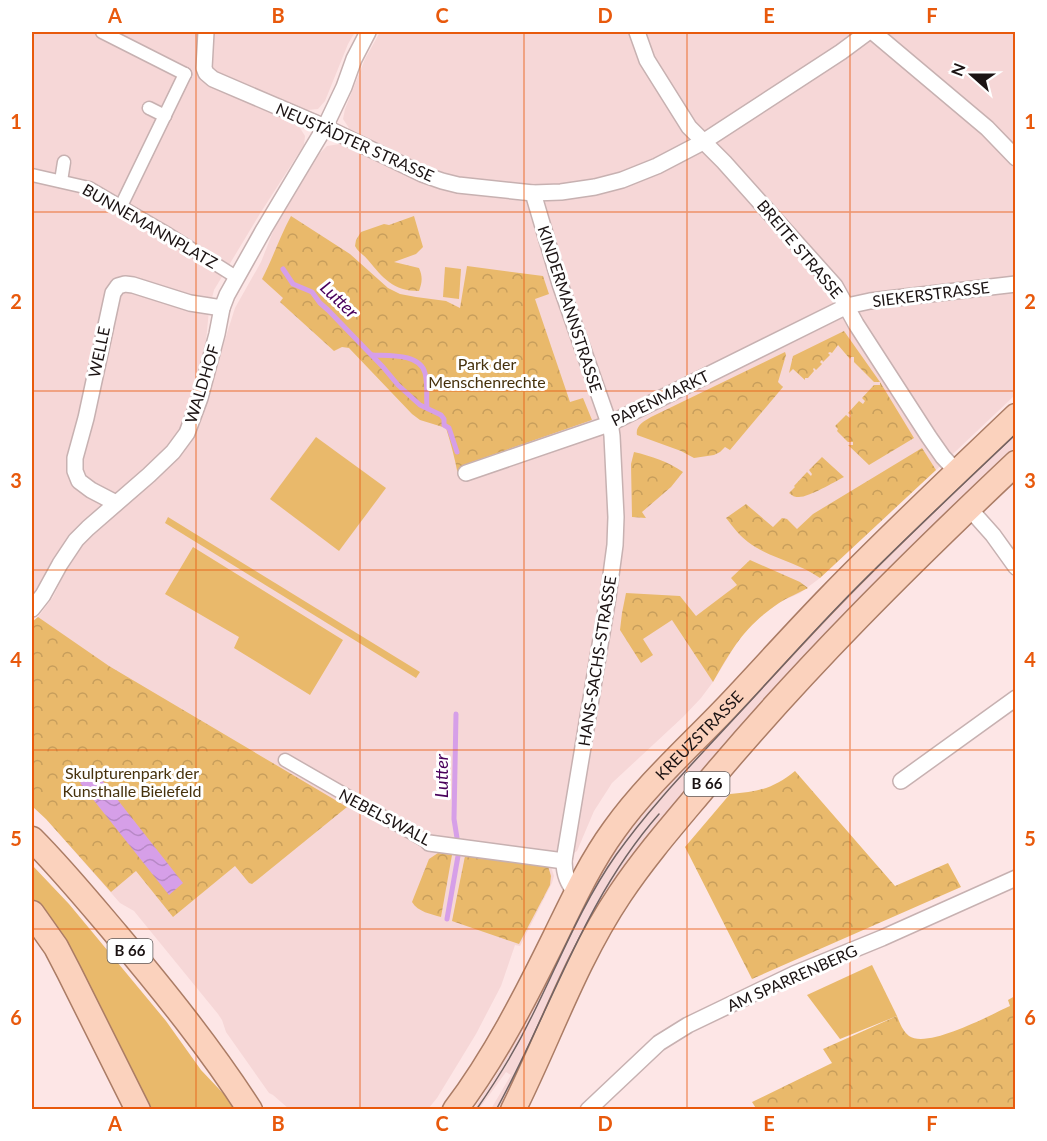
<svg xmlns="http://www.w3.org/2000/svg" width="1047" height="1141" font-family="Lato,sans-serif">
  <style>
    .built { fill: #f6d7d7 }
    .grass { fill: #e9b96b }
    .forest { fill: url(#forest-crowns) }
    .water { fill: url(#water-waves) }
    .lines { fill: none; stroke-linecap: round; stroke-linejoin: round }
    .stream { stroke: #d69fe8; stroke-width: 5 }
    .pedestrian-casing { stroke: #c7b1b1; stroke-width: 15 }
    .minor-casing { stroke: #c7b1b1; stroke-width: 18 }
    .primary-casing { stroke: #ab7c65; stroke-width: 27 }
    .pedestrian { stroke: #fff; stroke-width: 12 }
    .minor { stroke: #fff; stroke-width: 15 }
    .primary { stroke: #fbd2bd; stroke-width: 24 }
    .tram { stroke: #716363; stroke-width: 1.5 }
    .grid { fill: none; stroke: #e8590c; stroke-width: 1.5; stroke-opacity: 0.55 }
    .labels { text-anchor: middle; stroke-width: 6; stroke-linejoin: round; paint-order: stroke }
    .shield { fill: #fff; stroke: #5f5a5a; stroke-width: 1.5 }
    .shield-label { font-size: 15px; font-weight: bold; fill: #1b1313 }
    .street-label { font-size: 16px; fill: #1b1313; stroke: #fff }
    .park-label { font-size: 16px; fill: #46310c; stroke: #fff }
    .water-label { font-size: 18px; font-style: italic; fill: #49005b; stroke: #fff }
    .neatline { fill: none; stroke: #e8590c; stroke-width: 2 }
    .grid-label { font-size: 20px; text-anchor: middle; font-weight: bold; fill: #e8590c }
  </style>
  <defs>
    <pattern id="forest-crowns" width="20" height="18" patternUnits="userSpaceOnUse" patternTransform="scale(1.5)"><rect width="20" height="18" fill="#e9b96b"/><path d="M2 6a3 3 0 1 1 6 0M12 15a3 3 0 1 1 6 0" fill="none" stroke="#c79e5c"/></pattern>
    <pattern id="water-waves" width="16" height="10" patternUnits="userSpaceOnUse" patternTransform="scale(1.5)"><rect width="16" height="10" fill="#d69fe8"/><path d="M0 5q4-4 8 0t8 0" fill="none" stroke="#b788c6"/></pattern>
  </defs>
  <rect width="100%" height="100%" fill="#fde6e6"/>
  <!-- built -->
  <g class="built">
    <path d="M32,32H355L348,44L325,101L318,109L308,110L300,128L305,136L304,145L261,212L214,290L209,310L205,351L190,407L178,433L161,454L123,489L71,534L60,549L47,576L32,599Z"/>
    <path d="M380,32H1015V395L936,470L820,578L800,593L782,601L766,612L753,623L743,633L736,644L713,682L701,698L683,717L612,783L594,811L577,851L551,867L554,876L552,883L520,946L515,945L501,986L476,1034L437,1098L428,1109H289L273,1095L269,1093L226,1032L222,1020L218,1014L134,911L120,903L46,819L32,806V622L38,617L53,597L69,564L83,544L203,409L235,308L261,262L276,224L320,153L327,146L340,144L349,128L343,119L345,109L365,59Z"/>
    <path d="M1015,429V452L668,818L664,815L654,828L657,831L499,1109H491L511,1075L506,1072L479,1109L473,1110L500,1069L498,1068L517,1033L583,899L637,815L641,817L651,805L647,802L815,625Z"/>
  </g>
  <!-- grass -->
  <g class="grass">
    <path d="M445,267L461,269L459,299L443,297Z"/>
    <path d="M316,437L386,488L339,551L270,499Z"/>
    <path d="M168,517L420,672L416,678L165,523Z"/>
    <path d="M193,547L343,640L310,695L234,648L239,637L165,594Z"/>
    <path d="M32,865L69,904L166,1021L201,1070L238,1109H152L55,930L32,898Z"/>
    <path d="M872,965L897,1016L840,1039L807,995Z"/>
  </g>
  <!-- forest -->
  <g class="forest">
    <path d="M291,216L350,254L388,288L400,294L416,297L446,301L460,308L467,266L543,276L549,294L535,299L570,402L583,398L592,420L469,463L458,475C455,459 451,444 446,428L420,420L412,414L349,348L342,347L334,351L280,302L283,298L262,279C273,258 280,236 291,216Z"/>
    <path d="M414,216L423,247L416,254L394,262L419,268C423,277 422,283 419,291C393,291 383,278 368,260C364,255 358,252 355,246L356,240L361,232L384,224L389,225Z"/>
    <path d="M844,331L880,382L914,438L869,465L848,445H853V442H848L837,431L838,429L835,426L846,415L850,418L851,415L848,413L859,401L863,404L865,401L862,398L874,385H880V382H874L854,362V357H851L850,359L838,345L832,353L830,352L828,353L830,355L823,362L822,360L820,362L822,364L816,370L814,368L813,369L814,371L808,378H805V380L793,369L789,373L793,356Z"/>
    <path d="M785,352L786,355L778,382L783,387L730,450L725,447L720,452L714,455L694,458L681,451L637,435C635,426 644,421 651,417Z"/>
    <path d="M922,448L936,470L820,578C798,562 769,558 748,542C740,536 733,527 726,518L746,504L773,527L782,518L787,519L797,529L813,514Z"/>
    <path d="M634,452C651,456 669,462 683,472L671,487L642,512L646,518L632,517L631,464Z"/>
    <path d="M822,457L844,477C834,482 808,498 798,497C794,497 793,496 789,493L795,487L794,486L807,472L811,476L812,474L809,470Z"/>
    <path d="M750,560L800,582L808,588C799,593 788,597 779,603C745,626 733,647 713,682L672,620L643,639L653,655L641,663L620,630L622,613L626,593L680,596L696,616L737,585L731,578Z"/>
    <path d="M38,617L109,666L347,807L252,884L249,883L235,866L173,917L136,871L111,892L46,819L32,806V622Z"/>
    <path d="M795,771L895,886L948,863L961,887L752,979L685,847L730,794C757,792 773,789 795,771Z"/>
    <path d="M438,853L452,855L441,917C431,914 418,912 412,902L429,859Z"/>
    <path d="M465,856L548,866L551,876L550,885L519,944L452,921Z"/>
    <path d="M1015,996V1109L757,1110L752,1102L832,1063L823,1049L897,1016C900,1024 903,1031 909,1036C928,1049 990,1015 1010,1006L1008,1000Z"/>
  </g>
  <!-- water -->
  <path class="water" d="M95,771L183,883L169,895L80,783Z"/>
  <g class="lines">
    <!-- stream -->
    <g class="stream">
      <path d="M283,269L293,284L312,292L320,303L328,310L383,367L398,385L420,405L441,415L444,419V425L449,428L457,452"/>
      <path d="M372,355C388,356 420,353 425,373C428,384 426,397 427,408"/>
      <path d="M456,714L454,819L457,838"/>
      <path d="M447,919L458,856"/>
    </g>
    <defs>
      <g id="pedestrian">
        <path d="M102,32L185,74"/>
        <path d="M149,108L165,116"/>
        <path d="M32,175L89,188L168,234L236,277"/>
        <path d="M61,181L64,162"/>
        <path d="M121,206L185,74"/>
        <path d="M285,760L429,843"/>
      </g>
      <g id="minor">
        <path d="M206,32L204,68L206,73L213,79L325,127L422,174L442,181L458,185L533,193L561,192L595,187L622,180L657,166L703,142L841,52L868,32"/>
        <path d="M637,32L647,60L689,127L724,162L835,286L856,324L929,437L943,457L957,472"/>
        <path d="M873,32L987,128L1016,158"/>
        <path d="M533,193L560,284L611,429L612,436L616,517L615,545L608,597L564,861C564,875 568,883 576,894"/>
        <path d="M466,473L609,424L847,306L870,301L1016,284"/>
        <path d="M116,503L91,490L79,481L75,471V458L86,418L113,293L118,286L125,284L133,285L190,303L222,308"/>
        <path d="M968,507L993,535L1016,567"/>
        <path d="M32,609L43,595L60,564L76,540L88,528L149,475L173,452L187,433L200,398L217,334L222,308L227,295L264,229L325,127L344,87L354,59L368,32"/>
        <path d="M901,781L1016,698"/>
        <path d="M429,843L564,861"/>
        <path d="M588,1110L659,1043L688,1025L794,974L882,938L1016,878"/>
      </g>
      <g id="primary">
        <path d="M32,839C62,869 89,902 117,935C164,991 210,1048 250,1110"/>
        <path d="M32,913L56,947L69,972L138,1110"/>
        <path id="s1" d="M455,1110C495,1057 526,996 555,937C573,900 590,863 614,830C647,784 689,747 728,706C762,670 795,633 830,597C890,535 953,476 1016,416"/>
        <path d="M513,1110C549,1038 575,961 620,894C646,855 677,820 707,784C803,669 908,565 1016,463"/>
      </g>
    </defs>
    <!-- pedestrian casing -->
    <use href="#pedestrian" class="pedestrian-casing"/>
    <!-- minor casing -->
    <use href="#minor" class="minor-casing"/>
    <!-- primary casing -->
    <use href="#primary" class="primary-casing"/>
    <!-- pedestrian -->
    <use href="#pedestrian" class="pedestrian"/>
    <!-- minor -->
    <use href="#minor" class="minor"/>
    <!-- primary -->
    <use href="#primary" class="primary"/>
    <!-- tram -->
    <g class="tram">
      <path d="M476,1110C497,1080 516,1049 532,1016C559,962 581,905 616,855C652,804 698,758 741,711C780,669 818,626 859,585C910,534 963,484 1016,434"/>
      <path d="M496,1110C551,1011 583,900 659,814"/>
    </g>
  </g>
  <!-- grid -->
  <path class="grid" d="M196,32V1110M360,32V1110M524,32V1110M687,32V1110M850,32V1110M32,212H1016M32,391H1016M32,570H1016M32,750H1016M32,929H1016"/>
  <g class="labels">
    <!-- shield labels -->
    <g class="shield">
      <rect x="684.5" y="772" width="45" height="24" rx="4.5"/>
      <rect x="107.5" y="939" width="45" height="24" rx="4.5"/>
    </g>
    <g class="shield-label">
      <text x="707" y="789">B 66</text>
      <text x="130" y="956">B 66</text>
    </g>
    <!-- street labels -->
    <g class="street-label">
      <text transform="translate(355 142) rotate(24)" y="6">NEUSTÄDTER STRASSE</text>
      <text transform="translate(150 226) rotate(30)" y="6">BUNNEMANNPLATZ</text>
      <text transform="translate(800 249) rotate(50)" y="6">BREITE STRASSE</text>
      <text transform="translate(931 294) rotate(-7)" y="6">SIEKERSTRASSE</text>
      <text transform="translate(570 309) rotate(72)" y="6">KINDERMANNSTRASSE</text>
      <text transform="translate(99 352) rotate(-78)" y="6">WELLE</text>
      <text transform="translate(202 384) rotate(-73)" y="6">WALDHOF</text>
      <text transform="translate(660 398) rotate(-26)" y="6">PAPENMARKT</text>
      <text transform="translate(597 661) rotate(-81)" y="6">HANS-SACHS-STRASSE</text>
      <text dy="6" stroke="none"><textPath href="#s1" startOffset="450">KREUZSTRASSE</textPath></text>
      <text transform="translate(385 817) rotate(28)" y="6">NEBELSWALL</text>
      <text transform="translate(792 978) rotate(-24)" y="6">AM SPARRENBERG</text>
    </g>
    <!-- park labels -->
    <g class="park-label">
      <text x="487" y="370">Park der<tspan x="487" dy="18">Menschenrechte</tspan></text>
      <text x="132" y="779">Skulpturenpark der<tspan x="132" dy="18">Kunsthalle Bielefeld</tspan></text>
    </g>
    <!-- water labels -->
    <g class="water-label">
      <text transform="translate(339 300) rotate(44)" y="6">Lutter</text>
      <text transform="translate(442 776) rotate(-90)" y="6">Lutter</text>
    </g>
  </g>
  <!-- border -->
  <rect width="1047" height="1141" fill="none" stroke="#ffffff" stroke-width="66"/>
  <!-- north arrow -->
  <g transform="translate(972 75) rotate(291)" stroke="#ffffff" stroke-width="4.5" paint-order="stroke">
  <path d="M0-4.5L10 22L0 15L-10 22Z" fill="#1b1313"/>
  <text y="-9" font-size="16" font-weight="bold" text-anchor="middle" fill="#1b1313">N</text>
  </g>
  <rect x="33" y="33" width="981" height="1075" class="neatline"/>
  <g class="grid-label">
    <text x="115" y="23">A</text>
    <text x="278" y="23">B</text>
    <text x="442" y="23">C</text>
    <text x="605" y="23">D</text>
    <text x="769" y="23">E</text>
    <text x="932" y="23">F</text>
    <text x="16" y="129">1</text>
    <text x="1030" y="129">1</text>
    <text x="16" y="309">2</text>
    <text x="1030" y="309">2</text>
    <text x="16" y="488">3</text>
    <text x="1030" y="488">3</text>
    <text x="16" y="667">4</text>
    <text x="1030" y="667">4</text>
    <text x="16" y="846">5</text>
    <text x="1030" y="846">5</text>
    <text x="16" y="1025">6</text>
    <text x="1030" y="1025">6</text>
    <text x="115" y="1131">A</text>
    <text x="278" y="1131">B</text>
    <text x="442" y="1131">C</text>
    <text x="605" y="1131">D</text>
    <text x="769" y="1131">E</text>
    <text x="932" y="1131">F</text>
  </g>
</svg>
